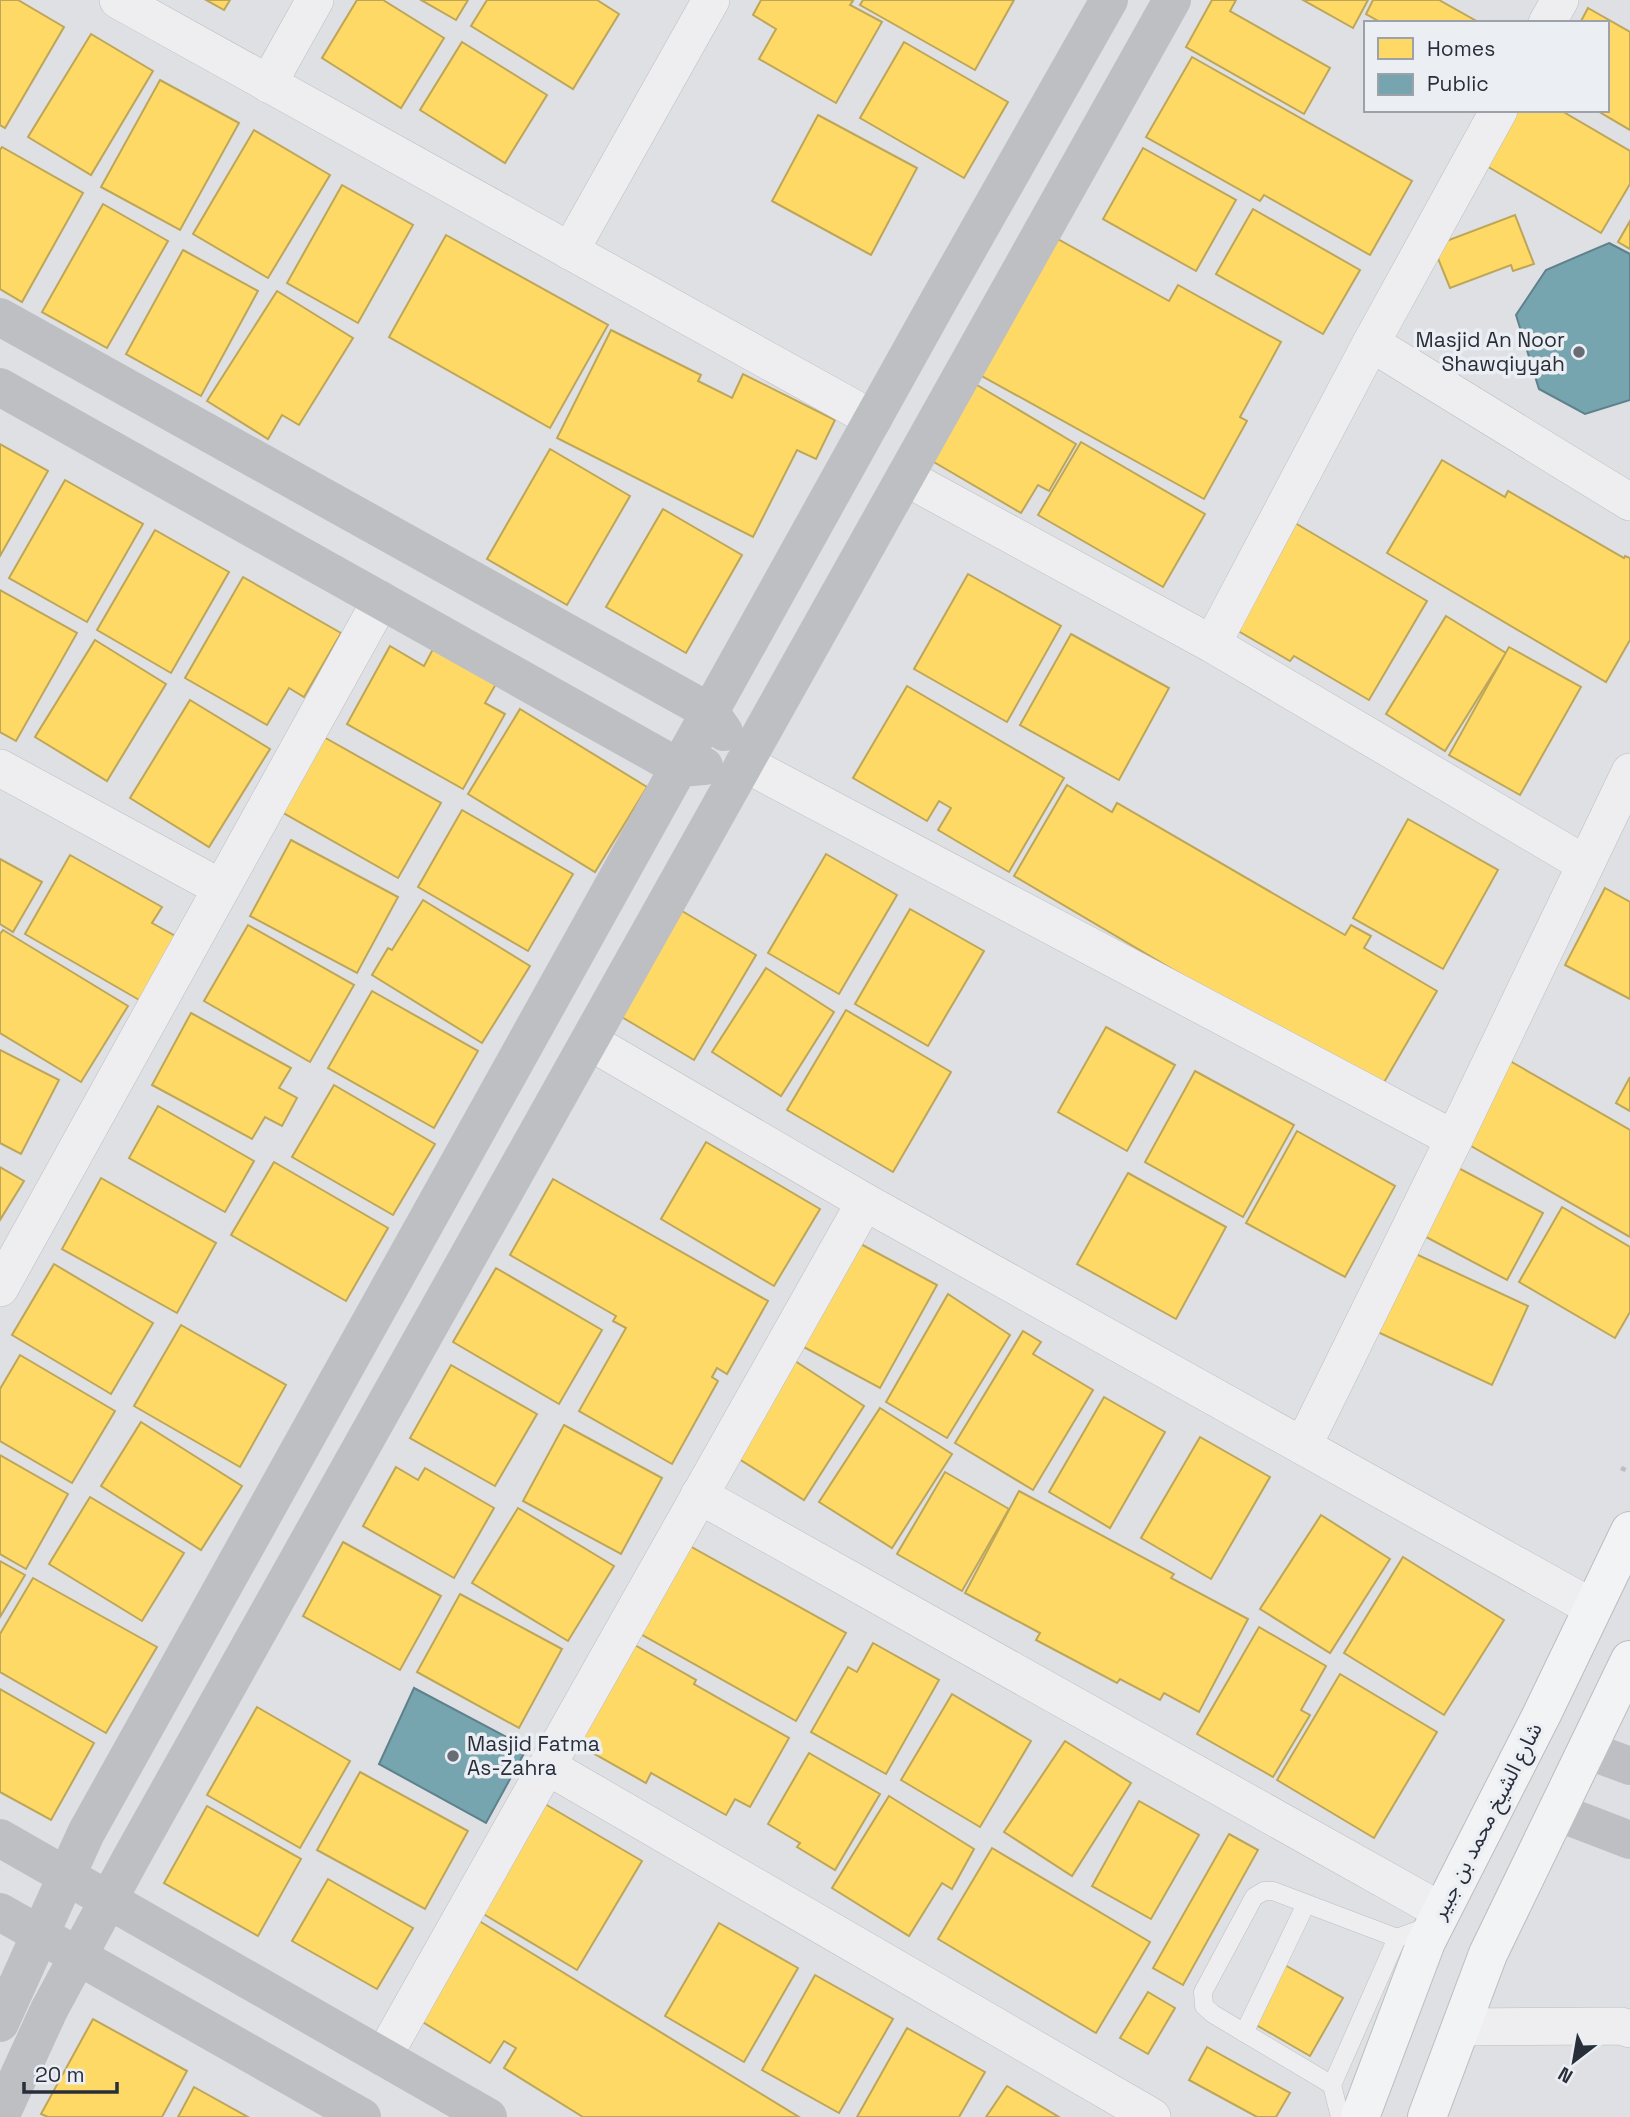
<svg xmlns="http://www.w3.org/2000/svg" width="1630" height="2117" font-family="'Space Grotesk','Noto Sans Arabic',sans-serif">
  <style>
    .homes { fill: #ffd966; stroke: #bea659; stroke-width: 2 }
    .public { fill: #76a5af; stroke: #5f818c; stroke-width: 2 }
    .lines { fill: none; stroke-linecap: round; stroke-linejoin: round }
    .lane-casing { stroke: #bcbec1; stroke-width: 19 }
    .street-casing { stroke: #bcbec1; stroke-width: 38 }
    .primary-casing { stroke: #bbbdc0; stroke-width: 40 }
    .path { stroke: #bcbec2; stroke-width: 4.5; stroke-dasharray: 5 5; stroke-linecap: butt }
    .lane { stroke: #eeeef0; stroke-width: 18 }
    .street { stroke: #eeeef0; stroke-width: 37 }
    .secondary { stroke: #bdbfc3; stroke-width: 38 }
    .primary { stroke: #f2f3f4; stroke-width: 38 }
    .poi-dot { fill: #686c75; stroke: #ebeef3; stroke-width: 2.5 }
    .labels { text-anchor: middle; stroke-width: 7; stroke-linejoin: round; paint-order: stroke }
    .poi-label { font-size: 21px; fill: #282e3a; stroke: #ebeef3; text-anchor: end }
    .street-label { font-size: 21px; fill: #282e3a; stroke: #ebeef3 }
  </style>
  <rect width="100%" height="100%" fill="#dee0e3"/>
  <!-- homes -->
  <g class="homes">
    <path d="M0,0H18L64,27L5,128L0,125Z"/>
    <path d="M206,0H230L224,10Z"/>
    <path d="M357,0H383L444,38L401,108L322,58Z"/>
    <path d="M421,0H468L456,20Z"/>
    <path d="M487,0H597L619,14L573,89L471,26Z"/>
    <path d="M761,0H850L853,1L850,5L882,22L836,103L759,59L776,29L753,15Z"/>
    <path d="M863,0H1014L975,70L860,5Z"/>
    <path d="M1212,0H1236L1230,11L1330,68L1304,114L1186,47Z"/>
    <path d="M1303,0H1368L1353,28Z"/>
    <path d="M1373,0H1439L1480,23H1382L1366,14Z"/>
    <path d="M1588,8L1630,32V130L1596,110H1607V23H1580Z"/>
    <path d="M91,34L153,71L91,175L28,137Z"/>
    <path d="M462,42L547,95L505,163L420,110Z"/>
    <path d="M904,42L1008,102L964,178L860,118Z"/>
    <path d="M1192,57L1412,181L1370,255L1264,195L1260,201L1146,137Z"/>
    <path d="M160,80L239,123L180,230L101,187Z"/>
    <path d="M1517,110H1560L1630,151V184L1601,233L1485,165Z"/>
    <path d="M818,115L917,168L871,255L772,201Z"/>
    <path d="M254,130L330,175L268,278L193,234Z"/>
    <path d="M2,147L83,193L22,302L0,289V150Z"/>
    <path d="M1143,148L1236,200L1196,271L1103,219Z"/>
    <path d="M342,185L413,225L358,323L287,283Z"/>
    <path d="M103,204L168,241L107,348L42,312Z"/>
    <path d="M1253,209L1360,270L1323,334L1216,274Z"/>
    <path d="M1515,215L1534,264L1513,271L1511,265L1450,288L1433,246Z"/>
    <path d="M1630,221V249L1618,242Z"/>
    <path d="M1047,233L1169,301L1178,285L1281,342L1240,417L1247,421L1204,499L971,370Z"/>
    <path d="M446,235L608,325L550,428L389,337Z"/>
    <path d="M183,250L258,291L201,396L126,354Z"/>
    <path d="M277,291L353,338L299,425L282,415L268,439L207,401Z"/>
    <path d="M611,330L701,375L698,381L732,398L743,374L835,420L816,459L797,450L753,537L557,438Z"/>
    <path d="M972,382L1076,444L1049,491L1038,485L1021,513L927,458Z"/>
    <path d="M1081,442L1205,514L1163,587L1038,515Z"/>
    <path d="M0,444L48,471L0,556Z"/>
    <path d="M550,449L630,496L567,605L487,559Z"/>
    <path d="M1442,460L1505,497L1508,491L1624,558L1625,556L1630,558V640L1606,682L1387,553Z"/>
    <path d="M65,480L143,524L87,622L9,578Z"/>
    <path d="M663,509L742,555L686,653L606,607Z"/>
    <path d="M1295,523L1427,601L1369,700L1294,656L1290,661L1233,628Z"/>
    <path d="M155,530L229,572L171,673L97,630Z"/>
    <path d="M968,574L1061,626L1007,722L914,669Z"/>
    <path d="M243,577L341,633L304,697L289,688L267,725L185,678Z"/>
    <path d="M0,590L77,633L16,741L0,732Z"/>
    <path d="M1446,616L1506,653L1445,751L1386,714Z"/>
    <path d="M1071,634L1169,688L1119,780L1020,725Z"/>
    <path d="M95,640L166,684L107,781L35,737Z"/>
    <path d="M390,646L424,666L433,649L496,684L485,703L505,714L463,789L347,724Z"/>
    <path d="M1509,647L1581,687L1520,795L1449,755Z"/>
    <path d="M907,686L1064,778L1009,872L938,830L951,808L939,801L927,821L853,778Z"/>
    <path d="M190,700L270,749L209,847L130,798Z"/>
    <path d="M520,709L647,787L595,872L468,794Z"/>
    <path d="M322,736L441,803L398,878L280,811Z"/>
    <path d="M1067,785L1112,812L1117,803L1345,935L1351,925L1371,936L1364,948L1437,991L1379,1091L1014,876Z"/>
    <path d="M462,810L573,874L528,951L418,887Z"/>
    <path d="M1408,819L1498,870L1443,969L1353,918Z"/>
    <path d="M291,840L398,897L357,973L250,916Z"/>
    <path d="M826,854L897,895L839,994L768,953Z"/>
    <path d="M70,855L162,907L152,923L177,937L141,1001L25,934Z"/>
    <path d="M0,859L42,882L13,932L0,924Z"/>
    <path d="M1605,888L1630,902V999L1565,965Z"/>
    <path d="M423,900L530,966L482,1043L372,975L388,948L392,950Z"/>
    <path d="M910,909L984,951L928,1046L855,1004Z"/>
    <path d="M682,911L756,955L694,1060L620,1016Z"/>
    <path d="M248,925L354,985L310,1062L204,1001Z"/>
    <path d="M3,930L128,1006L81,1082L0,1033V934Z"/>
    <path d="M766,968L834,1012L781,1096L712,1052Z"/>
    <path d="M372,991L478,1051L434,1128L328,1068Z"/>
    <path d="M846,1010L951,1072L893,1172L787,1110Z"/>
    <path d="M191,1013L291,1068L279,1088L297,1098L282,1126L265,1117L252,1139L152,1085Z"/>
    <path d="M1106,1027L1175,1065L1127,1151L1058,1112Z"/>
    <path d="M0,1050L59,1080L21,1154L0,1143Z"/>
    <path d="M1510,1061L1630,1130V1237L1464,1142Z"/>
    <path d="M1195,1071L1294,1125L1243,1217L1145,1162Z"/>
    <path d="M1630,1077V1111L1616,1103Z"/>
    <path d="M334,1085L435,1144L393,1215L292,1157Z"/>
    <path d="M158,1106L254,1161L225,1212L129,1158Z"/>
    <path d="M1297,1131L1395,1186L1345,1277L1246,1223Z"/>
    <path d="M706,1142L820,1209L774,1286L661,1219Z"/>
    <path d="M274,1162L388,1228L346,1301L231,1235Z"/>
    <path d="M1449,1163L1543,1213L1507,1280L1413,1230Z"/>
    <path d="M0,1167L24,1181L0,1220Z"/>
    <path d="M1128,1173L1226,1227L1176,1319L1077,1264Z"/>
    <path d="M101,1178L216,1243L177,1313L62,1249Z"/>
    <path d="M553,1179L768,1301L727,1374L717,1368L712,1377L718,1381L672,1464L579,1411L626,1328L613,1321L616,1316L510,1255Z"/>
    <path d="M1562,1207L1630,1247V1312L1615,1338L1519,1282Z"/>
    <path d="M857,1242L937,1285L880,1388L800,1345Z"/>
    <path d="M1405,1249L1528,1306L1492,1385L1369,1328Z"/>
    <path d="M54,1264L153,1323L111,1394L12,1335Z"/>
    <path d="M496,1268L602,1330L559,1404L453,1342Z"/>
    <path d="M948,1294L1010,1335L947,1438L886,1402Z"/>
    <path d="M181,1325L286,1385L240,1467L134,1406Z"/>
    <path d="M1023,1331L1041,1342L1033,1354L1093,1390L1033,1490L955,1443Z"/>
    <path d="M20,1355L115,1411L72,1483L0,1441V1389Z"/>
    <path d="M792,1359L864,1406L804,1500L731,1454Z"/>
    <path d="M451,1365L537,1414L495,1486L410,1438Z"/>
    <path d="M1104,1397L1165,1432L1110,1528L1049,1492Z"/>
    <path d="M880,1408L952,1454L892,1548L819,1502Z"/>
    <path d="M141,1422L242,1486L201,1550L101,1486Z"/>
    <path d="M564,1425L662,1478L621,1554L523,1501Z"/>
    <path d="M1200,1437L1270,1477L1211,1579L1141,1538Z"/>
    <path d="M0,1455L68,1494L26,1569L0,1554Z"/>
    <path d="M396,1467L418,1480L425,1468L494,1508L454,1578L363,1526Z"/>
    <path d="M945,1472L1009,1509L962,1591L897,1554Z"/>
    <path d="M1019,1491L1174,1574L1171,1578L1248,1619L1199,1712L1164,1693L1160,1700L1120,1679L1117,1683L1036,1640L1040,1633L965,1593Z"/>
    <path d="M90,1497L184,1553L142,1621L49,1564Z"/>
    <path d="M518,1508L614,1566L568,1641L472,1583Z"/>
    <path d="M1321,1515L1390,1559L1330,1653L1260,1609Z"/>
    <path d="M679,1540L846,1633L796,1721L630,1628Z"/>
    <path d="M343,1542L441,1596L400,1670L303,1616Z"/>
    <path d="M1403,1557L1504,1620L1444,1715L1344,1653Z"/>
    <path d="M0,1561L25,1575L0,1617Z"/>
    <path d="M33,1578L157,1647L106,1733L0,1672V1634Z"/>
    <path d="M460,1594L562,1649L519,1728L417,1672Z"/>
    <path d="M1259,1627L1326,1666L1301,1710L1310,1715L1273,1777L1197,1734Z"/>
    <path d="M626,1640L696,1680L694,1684L789,1738L750,1807L735,1799L726,1815L651,1773L646,1783L570,1740Z"/>
    <path d="M873,1643L939,1680L886,1774L811,1732L848,1667L857,1672Z"/>
    <path d="M1340,1674L1437,1732L1374,1838L1277,1780Z"/>
    <path d="M0,1689L94,1743L51,1820L0,1792Z"/>
    <path d="M952,1694L1031,1741L980,1827L901,1780Z"/>
    <path d="M257,1707L350,1761L300,1848L207,1795Z"/>
    <path d="M1065,1741L1131,1783L1072,1876L1004,1832Z"/>
    <path d="M809,1753L880,1794L835,1870L797,1847L800,1843L768,1824Z"/>
    <path d="M360,1772L468,1831L425,1909L317,1850Z"/>
    <path d="M889,1796L974,1849L952,1889L942,1883L909,1936L832,1888Z"/>
    <path d="M1139,1801L1199,1835L1151,1919L1092,1886Z"/>
    <path d="M545,1804L642,1861L577,1970L480,1912Z"/>
    <path d="M207,1806L301,1859L258,1936L164,1883Z"/>
    <path d="M1229,1834L1258,1850L1183,1985L1153,1968Z"/>
    <path d="M992,1848L1150,1942L1096,2033L938,1939Z"/>
    <path d="M328,1879L413,1928L377,1989L292,1941Z"/>
    <path d="M471,1916L799,2117H583L504,2068L516,2048L504,2041L490,2063L411,2015Z"/>
    <path d="M719,1923L798,1968L744,2062L665,2016Z"/>
    <path d="M1283,1964L1343,1998L1310,2056L1251,2022Z"/>
    <path d="M815,1975L893,2019L839,2113L762,2070Z"/>
    <path d="M1148,1992L1175,2008L1148,2054L1120,2038Z"/>
    <path d="M93,2019L187,2071L162,2117H48L41,2114Z"/>
    <path d="M907,2028L985,2072L959,2117H857Z"/>
    <path d="M1207,2047L1290,2093L1276,2117H1257L1189,2080Z"/>
    <path d="M1007,2086L1059,2117H986Z"/>
    <path d="M194,2087L248,2117H178Z"/>
  </g>
  <!-- public -->
  <g class="public">
    <path d="M1609,243L1630,254V400L1585,414L1539,389L1516,315L1546,270Z"/>
    <path d="M414,1688L527,1748L486,1823L379,1764Z"/>
  </g>
  <g class="lines">
    <defs>
      <g id="lane">
        <path d="M1244,2033L1306,1904"/>
        <path d="M1332,2085L1213,2014L1204,2006L1203,1992L1254,1897L1264,1891H1273L1397,1938"/>
        <path d="M1340,2117L1332,2085L1397,1938L1432,1925"/>
      </g>
      <g id="street">
        <path d="M118,0L873,419"/>
        <path d="M1547,23L1560,0"/>
        <path d="M268,84L315,0"/>
        <path d="M570,251L711,0"/>
        <path d="M1371,343L1630,502"/>
        <path d="M905,477L1212,644L1585,864"/>
        <path d="M1212,644L1371,343L1499,110"/>
        <path d="M744,763L1454,1139"/>
        <path d="M0,768L221,888"/>
        <path d="M589,1041L865,1202L1593,1608"/>
        <path d="M0,1288L381,600"/>
        <path d="M1303,1446L1454,1139L1630,772"/>
        <path d="M699,1495L1441,1911"/>
        <path d="M547,1766L1152,2117"/>
        <path d="M1461,2027L1621,2026L1630,2029"/>
        <path d="M383,2057L865,1202"/>
      </g>
      <g id="primary">
        <path d="M1360,2117L1426,1942L1542,1714L1630,1531"/>
        <path d="M1427,2117L1488,1954L1630,1660"/>
      </g>
    </defs>
    <!-- lane casing -->
    <use href="#lane" class="lane-casing"/>
    <!-- street casing -->
    <use href="#street" class="street-casing"/>
    <!-- primary casing -->
    <use href="#primary" class="primary-casing"/>
    <!-- path -->
    <path class="path" d="M1621,1468L1630,1472"/>
    <!-- lane -->
    <use href="#lane" class="lane"/>
    <!-- street -->
    <use href="#street" class="street"/>
    <!-- secondary -->
    <g class="secondary">
      <path d="M0,317L710,712L724,732"/>
      <path d="M0,387L680,768L704,766"/>
      <path d="M1587,1750L1630,1766"/>
      <path d="M1557,1812L1630,1840"/>
      <path d="M0,1838L488,2117"/>
      <path d="M0,1912L362,2117"/>
      <path d="M0,2023L86,1833L939,300L1109,0"/>
      <path d="M0,2117L49,2010L130,1860L1172,0"/>
    </g>
    <!-- primary -->
    <use href="#primary" class="primary"/>
  </g>
  <!-- markers -->
  <g class="poi-dot">
    <circle cx="1579" cy="352" r="7"/>
    <circle cx="453" cy="1756" r="7"/>
  </g>
  <g class="labels">
    <!-- poi labels -->
    <g class="poi-label">
      <text x="1565" y="347">Masjid An Noor<tspan x="1565" dy="24">Shawqiyyah</tspan></text>
      <text x="467" y="1751" text-anchor="start">Masjid Fatma<tspan x="467" dy="24">As-Zahra</tspan></text>
    </g>
    <!-- street labels -->
    <g class="street-label">
      <text transform="translate(1487 1821) rotate(-63)" y="7">شارع الشيخ محمد بن جبير</text>
    </g>
  </g>
  <!-- legend -->
  <rect x="1364" y="21" width="245" height="91" fill="#ebeef3" stroke="#9da1a9" stroke-width="2"/>
  <rect x="1378" y="38" width="35" height="21" fill="#ffd966" stroke="#9da1a9" stroke-width="2"/>
  <text x="1427" y="56" font-size="21" fill="#282e3a">Homes</text>
  <rect x="1378" y="74" width="35" height="21" fill="#76a5af" stroke="#9da1a9" stroke-width="2"/>
  <text x="1427" y="91" font-size="21" fill="#282e3a">Public</text>
  <!-- north arrow -->
  <g transform="translate(1574 2061) rotate(211)" stroke="#ebeef3" stroke-width="5" paint-order="stroke">
  <path d="M0-5L12 26L0 18L-12 26Z" fill="#282e3a"/>
  <text y="-10" font-size="19" font-weight="bold" text-anchor="middle" fill="#282e3a">N</text>
  </g>
  <!-- scale -->
  <path d="M24 2082v10h93v-10" fill="none" stroke="#282e3a" stroke-width="3.5"/>
  <text x="35" y="2082" font-size="21" fill="#282e3a" stroke="#ebeef3" stroke-width="5" paint-order="stroke">20 m</text>
</svg>
